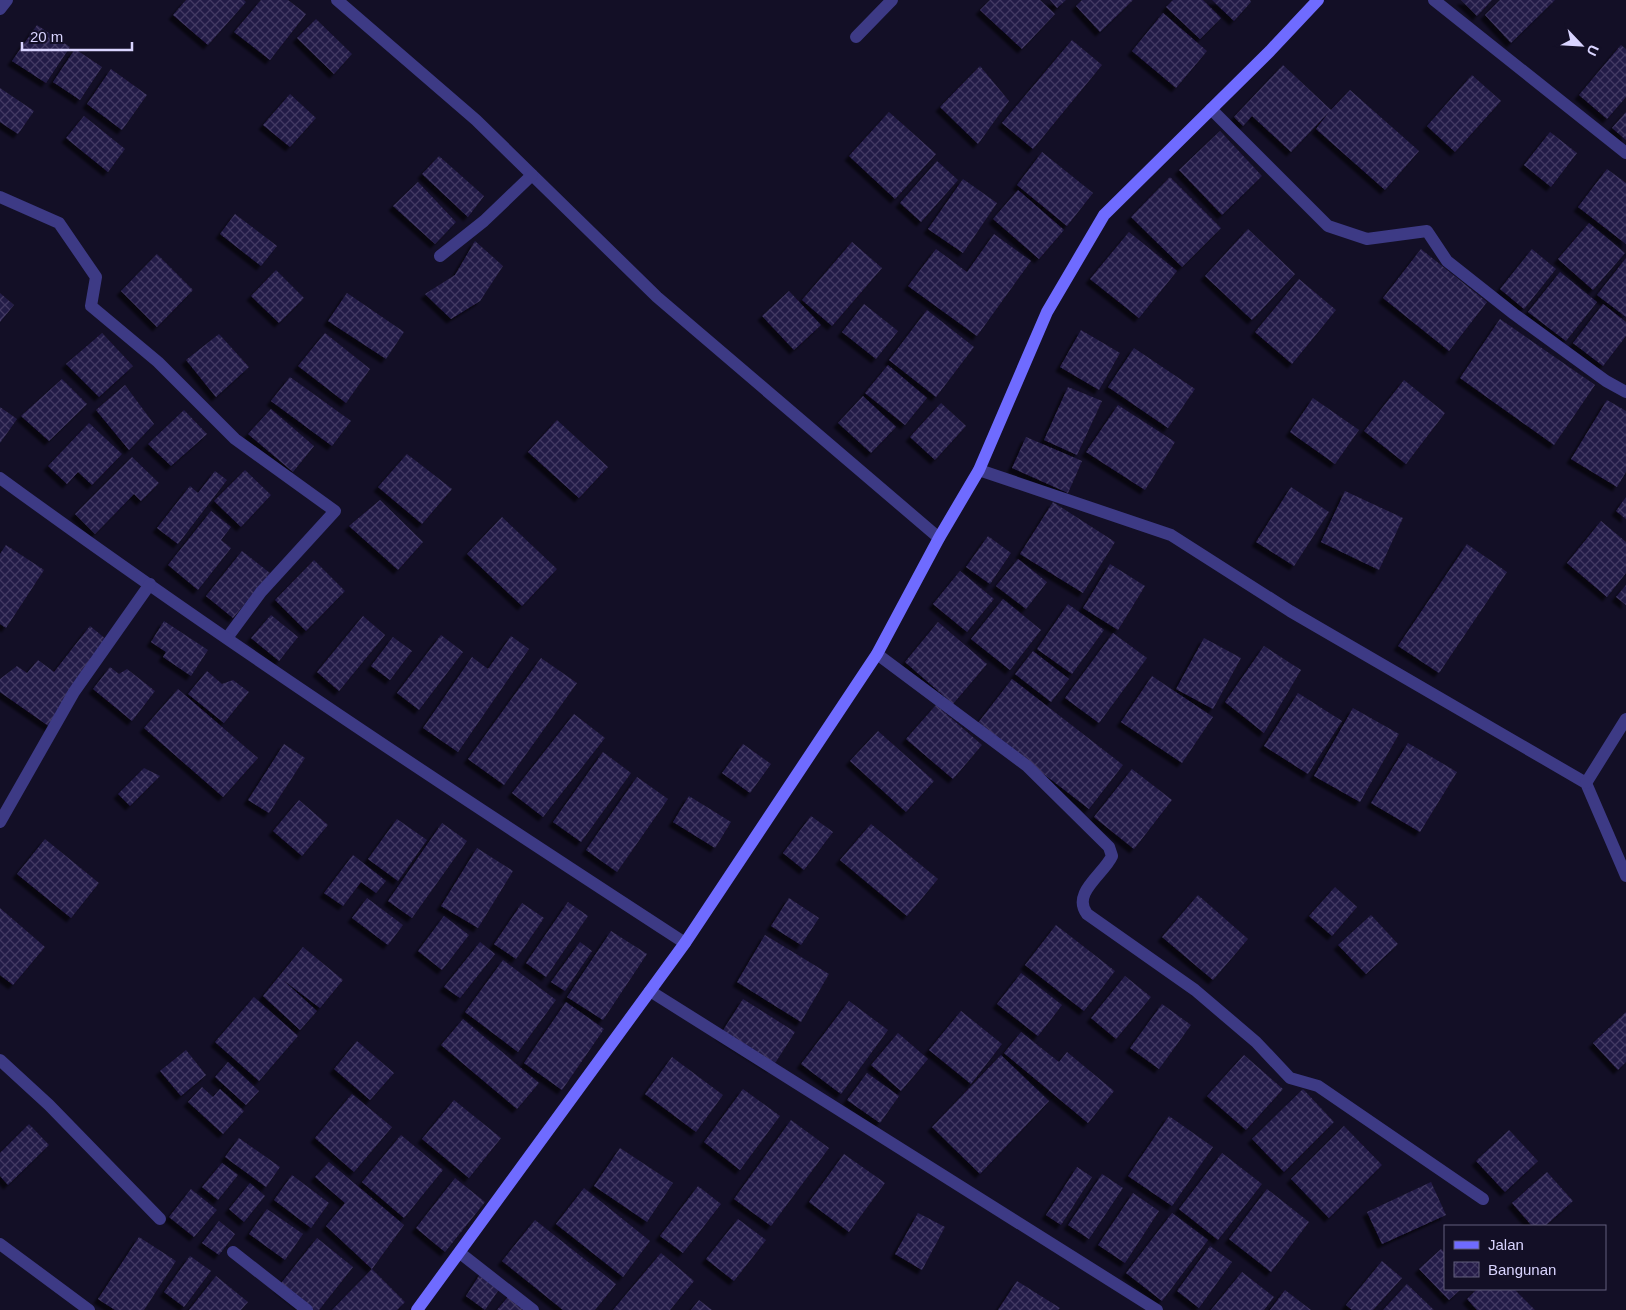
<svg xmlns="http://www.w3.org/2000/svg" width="1626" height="1310" font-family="Helvetica,sans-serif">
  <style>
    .building { fill: url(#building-cross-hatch); filter: url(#shadow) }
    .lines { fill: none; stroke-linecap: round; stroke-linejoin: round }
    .street { stroke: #3d3a85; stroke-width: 12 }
    .secondary { stroke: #6f6bff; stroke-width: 12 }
  </style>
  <defs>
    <pattern id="building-cross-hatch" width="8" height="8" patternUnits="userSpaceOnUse" patternTransform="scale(1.25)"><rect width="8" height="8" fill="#241b47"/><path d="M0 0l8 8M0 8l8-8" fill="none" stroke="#433b63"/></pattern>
    <filter id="shadow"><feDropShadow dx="-4.5" dy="4.5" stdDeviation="1" flood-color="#0009"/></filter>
  </defs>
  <rect width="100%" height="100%" fill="#130f26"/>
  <!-- building -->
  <g class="building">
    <path d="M186,0H244L246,2L208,45L173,15Z"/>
    <path d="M261,0H288L306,14L270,60L234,32Z"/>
    <path d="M990,0H1040L1055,14L1022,49L980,10Z"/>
    <path d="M1050,0H1066L1057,8Z"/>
    <path d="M1082,0H1133L1100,32L1076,6Z"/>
    <path d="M1173,0H1203L1221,18L1200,39L1166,7Z"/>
    <path d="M1212,0H1250L1251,2L1234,21Z"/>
    <path d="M1461,0H1492L1477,16Z"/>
    <path d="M1500,0H1555L1511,43L1485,15Z"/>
    <path d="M1163,13L1207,51L1176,88L1132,51Z"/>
    <path d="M316,19L352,54L334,74L297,38Z"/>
    <path d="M37,25L70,47L46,83L12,61Z"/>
    <path d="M1072,40L1102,65L1033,149L1002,123Z"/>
    <path d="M1621,45L1626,49V97L1607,119L1579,95Z"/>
    <path d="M75,49L102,67L80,100L53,82Z"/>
    <path d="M1283,65L1331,110L1350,90L1419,151L1385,190L1316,129L1329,112L1291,152L1252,116L1243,126L1234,117Z"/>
    <path d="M980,66L1009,101L978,144L940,107Z"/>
    <path d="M111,69L147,95L122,130L87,104Z"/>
    <path d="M1472,75L1501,101L1455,152L1427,126Z"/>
    <path d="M0,88L34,111L18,134L0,122Z"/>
    <path d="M290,94L316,118L290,147L263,125Z"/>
    <path d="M889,112L936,154L895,199L849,156Z"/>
    <path d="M1626,112V140L1612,128Z"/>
    <path d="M84,116L125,149L108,172L66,138Z"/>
    <path d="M1220,131L1262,176L1222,215L1179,170Z"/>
    <path d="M1550,132L1577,153L1551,187L1524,165Z"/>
    <path d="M1042,152L1093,193L1067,226L1017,185Z"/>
    <path d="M439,156L484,196L468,217L422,174Z"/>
    <path d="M937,161L958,180L921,222L900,203Z"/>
    <path d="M1607,169L1626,183V244L1578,207Z"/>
    <path d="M1170,177L1221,228L1182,267L1131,217Z"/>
    <path d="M963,179L997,203L963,253L928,229Z"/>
    <path d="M418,182L456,222L435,244L393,206Z"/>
    <path d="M1018,190L1064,230L1039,259L993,219Z"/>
    <path d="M235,214L277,246L261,266L220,234Z"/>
    <path d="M1589,223L1625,253L1593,290L1558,259Z"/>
    <path d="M1248,229L1295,274L1252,320L1205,276Z"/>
    <path d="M1129,232L1177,271L1139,318L1090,279Z"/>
    <path d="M994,234L1031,261L977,336L908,286L936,249L967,272Z"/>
    <path d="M475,241L503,266L480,301L451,319L425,294L455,275Z"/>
    <path d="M852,242L882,268L832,326L802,300Z"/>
    <path d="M1421,249L1487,302L1449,351L1383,298Z"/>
    <path d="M1532,249L1556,269L1524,309L1500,289Z"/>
    <path d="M157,254L193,290L157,327L121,291Z"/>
    <path d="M1626,258V317L1597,295Z"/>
    <path d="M276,270L304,298L279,323L251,296Z"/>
    <path d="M1560,272L1597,302L1566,341L1528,312Z"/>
    <path d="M1299,279L1336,310L1292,364L1255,332Z"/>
    <path d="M789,291L821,325L794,350L762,316Z"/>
    <path d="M0,293L14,305L0,322Z"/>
    <path d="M347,293L404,332L386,359L328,321Z"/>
    <path d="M864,304L898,331L876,359L842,332Z"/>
    <path d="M1603,304L1626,322V336L1603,366L1573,343Z"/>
    <path d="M927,310L974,347L936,397L889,360Z"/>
    <path d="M1500,319L1595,385L1554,445L1460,378Z"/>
    <path d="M1081,330L1120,353L1099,390L1060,367Z"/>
    <path d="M102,333L133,366L99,397L66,364Z"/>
    <path d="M325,333L370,369L346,403L298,366Z"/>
    <path d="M219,334L249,367L216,397L186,360Z"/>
    <path d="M1134,348L1195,389L1168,428L1108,387Z"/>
    <path d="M888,365L927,398L905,425L865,393Z"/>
    <path d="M290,377L351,421L332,446L271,401Z"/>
    <path d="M62,379L87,404L49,441L21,416Z"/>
    <path d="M1404,380L1445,413L1406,464L1364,431Z"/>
    <path d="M125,385L154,424L129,450L96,410Z"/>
    <path d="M1068,387L1102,401L1077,455L1044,440Z"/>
    <path d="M863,396L896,427L871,453L838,423Z"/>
    <path d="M1313,398L1359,430L1335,464L1290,432Z"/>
    <path d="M1607,400L1626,411V472L1617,487L1571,459Z"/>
    <path d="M941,403L966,426L935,460L910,437Z"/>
    <path d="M1118,405L1175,442L1145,490L1086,452Z"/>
    <path d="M0,407L17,419L0,443Z"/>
    <path d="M271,409L314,446L293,472L248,434Z"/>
    <path d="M184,410L207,434L171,466L148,444Z"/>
    <path d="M557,420L608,467L579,498L528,452Z"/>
    <path d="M89,423L122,454L92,485L78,472L67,484L48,466Z"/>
    <path d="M1026,437L1082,461L1068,493L1012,468Z"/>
    <path d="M407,454L452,489L422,524L378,487Z"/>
    <path d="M132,457L159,483L141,501L134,494L95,534L75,514Z"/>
    <path d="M245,470L271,495L241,527L214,501Z"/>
    <path d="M215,471L227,480L178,544L157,528L190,486L198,493Z"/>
    <path d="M1291,487L1329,512L1294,566L1256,542Z"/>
    <path d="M1345,491L1403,518L1379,570L1321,542Z"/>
    <path d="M1626,497V519L1616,511Z"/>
    <path d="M380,500L423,542L398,570L349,526Z"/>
    <path d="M1053,502L1115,542L1083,593L1020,554Z"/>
    <path d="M211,511L231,527L221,540L231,548L198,590L168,565Z"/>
    <path d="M502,517L557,569L522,606L467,554Z"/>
    <path d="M1601,521L1626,542V573L1607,597L1567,563Z"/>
    <path d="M988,536L1011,553L990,584L966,567Z"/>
    <path d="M1467,544L1507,572L1439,673L1398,646Z"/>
    <path d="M6,545L44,570L6,628L0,624V554Z"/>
    <path d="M242,551L270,573L233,618L206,596Z"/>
    <path d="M1018,559L1047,582L1026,609L996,586Z"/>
    <path d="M314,560L345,591L306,631L275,600Z"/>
    <path d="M1110,564L1145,586L1118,630L1083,608Z"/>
    <path d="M960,571L994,599L967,632L933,604Z"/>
    <path d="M1626,585V605L1616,597Z"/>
    <path d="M1003,599L1041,630L1010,670L971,639Z"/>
    <path d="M1068,604L1104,630L1072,674L1037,649Z"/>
    <path d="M271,615L298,637L279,661L251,638Z"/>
    <path d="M363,616L385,635L339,691L317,672Z"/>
    <path d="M164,621L208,650L191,676L163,657L166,652L151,642Z"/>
    <path d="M938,622L987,664L953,704L905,662Z"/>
    <path d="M90,626L107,640L50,727L0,692V679L17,666L27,673L38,660L54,672Z"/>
    <path d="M1113,633L1147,658L1099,723L1065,698Z"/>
    <path d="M441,635L463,652L419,710L397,693Z"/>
    <path d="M511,636L529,649L458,752L423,728L472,657L488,669Z"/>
    <path d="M393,637L412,651L390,680L371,666Z"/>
    <path d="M1204,638L1241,658L1213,709L1176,689Z"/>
    <path d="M1264,646L1301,670L1264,733L1225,702Z"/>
    <path d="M1033,651L1069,679L1051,702L1015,674Z"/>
    <path d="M541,658L577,683L504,785L468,759Z"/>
    <path d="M110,667L119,674L127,669L155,691L132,721L93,689Z"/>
    <path d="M207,671L222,684L233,680L249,692L224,723L188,694Z"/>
    <path d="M1152,676L1213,717L1182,763L1121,722Z"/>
    <path d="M1012,679L1123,765L1089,809L978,723Z"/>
    <path d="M178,689L258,758L223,797L144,728Z"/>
    <path d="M1298,693L1342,721L1308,774L1264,746Z"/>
    <path d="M936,705L982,745L953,779L906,739Z"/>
    <path d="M1353,708L1399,734L1360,802L1314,776Z"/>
    <path d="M574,714L605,738L543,817L512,793Z"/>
    <path d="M878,731L934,781L906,812L850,761Z"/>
    <path d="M1408,743L1457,772L1420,832L1371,803Z"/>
    <path d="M284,744L305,758L269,813L248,800Z"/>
    <path d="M743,744L771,764L750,793L722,773Z"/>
    <path d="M603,752L631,773L581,842L553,822Z"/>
    <path d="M144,768L160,776L130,806L118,794Z"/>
    <path d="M1132,769L1172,800L1134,849L1094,817Z"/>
    <path d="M637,777L668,799L617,872L586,850Z"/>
    <path d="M689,796L731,822L715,848L673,822Z"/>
    <path d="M299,800L328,825L302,856L273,831Z"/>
    <path d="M811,816L833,832L804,870L783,853Z"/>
    <path d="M397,819L427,840L398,881L368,859Z"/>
    <path d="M442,823L467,841L412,918L388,901Z"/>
    <path d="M871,824L938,879L907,916L840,860Z"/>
    <path d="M45,839L99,883L71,918L17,874Z"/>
    <path d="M477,848L513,871L478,928L441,906Z"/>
    <path d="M353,855L386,881L376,893L361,882L343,906L324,893Z"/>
    <path d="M1335,887L1357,907L1332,936L1309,916Z"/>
    <path d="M1198,895L1248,939L1213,980L1162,937Z"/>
    <path d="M367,898L403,925L388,945L352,918Z"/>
    <path d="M789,898L819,918L801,945L771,926Z"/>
    <path d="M568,902L588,916L546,977L526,963Z"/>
    <path d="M522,903L544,918L516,959L494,944Z"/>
    <path d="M0,908L45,947L13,985L0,975Z"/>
    <path d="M1371,915L1398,944L1366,974L1338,945Z"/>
    <path d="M444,916L469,935L442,970L418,951Z"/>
    <path d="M1056,925L1115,971L1084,1011L1025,965Z"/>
    <path d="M611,931L647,954L603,1020L567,997Z"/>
    <path d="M765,935L829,974L801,1022L737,982Z"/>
    <path d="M480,942L495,954L460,998L444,987Z"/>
    <path d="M580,942L592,951L565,991L551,982Z"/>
    <path d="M303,947L343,980L320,1008L283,980L317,1011L300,1030L263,996Z"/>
    <path d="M503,960L556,1000L518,1052L465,1012Z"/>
    <path d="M1021,973L1062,1005L1038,1036L997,1004Z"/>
    <path d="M1125,976L1151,997L1116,1039L1091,1018Z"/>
    <path d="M254,997L298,1036L259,1081L215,1042Z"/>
    <path d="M743,999L795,1032L772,1068L720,1035Z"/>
    <path d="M849,1001L888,1030L841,1094L801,1064Z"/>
    <path d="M566,1002L604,1029L562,1090L524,1063Z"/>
    <path d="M1162,1004L1191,1025L1159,1069L1130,1048Z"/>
    <path d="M961,1011L1002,1044L971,1084L929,1050Z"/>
    <path d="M1626,1012V1062L1618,1070L1593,1043Z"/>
    <path d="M463,1019L539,1083L517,1109L441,1045Z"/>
    <path d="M1021,1032L1059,1062L1067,1052L1114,1091L1088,1123L1004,1053Z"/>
    <path d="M898,1033L928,1059L901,1091L871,1065Z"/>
    <path d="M357,1041L394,1073L370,1100L334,1069Z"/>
    <path d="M186,1050L206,1075L181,1096L160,1071Z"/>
    <path d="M1001,1055L1049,1101L980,1174L932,1127Z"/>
    <path d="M1244,1055L1283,1089L1246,1130L1207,1096Z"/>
    <path d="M672,1057L723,1095L696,1132L645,1094Z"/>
    <path d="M228,1062L259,1091L246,1105L215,1077Z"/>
    <path d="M867,1073L899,1096L880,1123L847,1100Z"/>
    <path d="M202,1087L213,1097L220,1089L244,1111L223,1134L188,1102Z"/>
    <path d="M743,1089L780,1116L740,1170L704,1142Z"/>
    <path d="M1303,1089L1334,1122L1284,1172L1252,1139Z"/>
    <path d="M352,1094L392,1127L354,1172L315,1138Z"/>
    <path d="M454,1100L501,1138L469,1178L422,1139Z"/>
    <path d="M1169,1116L1213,1147L1172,1206L1128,1176Z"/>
    <path d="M791,1120L829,1148L771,1226L734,1199Z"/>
    <path d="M29,1124L49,1145L8,1185L0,1176V1153Z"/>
    <path d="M1344,1126L1382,1165L1329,1218L1291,1179Z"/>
    <path d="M1509,1130L1538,1161L1505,1192L1476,1161Z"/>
    <path d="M401,1135L443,1170L404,1218L362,1182Z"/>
    <path d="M239,1138L280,1167L266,1187L225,1157Z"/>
    <path d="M620,1148L673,1183L647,1222L594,1186Z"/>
    <path d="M1222,1153L1262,1184L1218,1240L1179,1209Z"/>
    <path d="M844,1154L885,1183L849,1232L809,1202Z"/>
    <path d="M329,1162L404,1225L372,1269L326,1226L345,1203L315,1177Z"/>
    <path d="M222,1163L238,1175L218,1200L202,1187Z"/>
    <path d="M1077,1167L1092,1177L1061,1225L1046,1215Z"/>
    <path d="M1547,1172L1573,1201L1545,1226H1532L1512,1203Z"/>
    <path d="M1102,1174L1123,1188L1089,1239L1068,1225Z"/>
    <path d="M292,1175L329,1203L311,1228L274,1200Z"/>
    <path d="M455,1178L485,1202L445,1252L416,1228Z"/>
    <path d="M1431,1182L1446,1215L1382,1244L1367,1212Z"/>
    <path d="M250,1183L265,1196L244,1222L229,1209Z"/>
    <path d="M698,1186L721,1204L683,1253L660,1236Z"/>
    <path d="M584,1188L650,1241L623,1277L556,1224Z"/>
    <path d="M191,1189L217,1210L194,1237L169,1217Z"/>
    <path d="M1267,1189L1309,1222L1271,1272L1229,1239Z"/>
    <path d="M1133,1193L1159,1211L1125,1263L1098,1245Z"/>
    <path d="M267,1209L303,1234L285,1260L249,1234Z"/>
    <path d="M918,1213L945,1227L922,1270L895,1254Z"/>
    <path d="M1172,1213L1208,1240L1162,1301L1126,1273Z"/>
    <path d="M738,1219L766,1240L734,1281L706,1259Z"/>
    <path d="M535,1220L616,1284L595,1310H563L502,1261Z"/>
    <path d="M219,1221L235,1234L219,1255L202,1243Z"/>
    <path d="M139,1237L176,1261L144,1310H115L98,1299Z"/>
    <path d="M317,1238L353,1267L319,1310H307L278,1287Z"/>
    <path d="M1210,1246L1232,1262L1199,1308L1177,1291Z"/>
    <path d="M1441,1249L1445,1253V1289H1461L1449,1300L1419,1269Z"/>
    <path d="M661,1253L694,1281L670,1310H613Z"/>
    <path d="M190,1256L211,1271L184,1307L164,1292Z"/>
    <path d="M1382,1261L1402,1278L1373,1310H1352L1346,1305Z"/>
    <path d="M372,1269L405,1302L397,1310H332Z"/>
    <path d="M482,1271L502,1285L485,1310L466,1296Z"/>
    <path d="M1242,1272L1274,1297L1264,1310H1211Z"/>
    <path d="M216,1276L248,1302L241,1310H189Z"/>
    <path d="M1017,1281L1060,1308L1058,1310H998Z"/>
    <path d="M1407,1284L1434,1310H1383Z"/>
    <path d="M1477,1289H1514L1535,1310H1477L1467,1299Z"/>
    <path d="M1285,1290L1311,1310H1270Z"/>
    <path d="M512,1292L533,1310H497Z"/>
    <path d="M699,1300L712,1310H691Z"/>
  </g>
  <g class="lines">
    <!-- street -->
    <g class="street">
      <path d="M337,0L476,120L657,297L939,538"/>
      <path d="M1434,0L1626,153"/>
      <path d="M0,9L7,0"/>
      <path d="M856,37L892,0"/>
      <path d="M1211,109L1328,226L1367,239L1427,231L1447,261L1514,314L1606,381L1626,392"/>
      <path d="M0,197L59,223L96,277L91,306L158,362L235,439L335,511L261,592L227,638"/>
      <path d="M440,256L484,221L532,175"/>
      <path d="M979,470L1171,535L1290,611L1586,783L1626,876"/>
      <path d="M0,478C223,641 453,792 685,943"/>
      <path d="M877,654L1027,766L1109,847L1112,856C1104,874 1071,893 1087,914L1195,990L1256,1042L1290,1078L1318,1086L1483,1199"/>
      <path d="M1586,783L1626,719"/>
      <path d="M0,822L74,692L150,584"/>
      <path d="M650,991L1157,1310"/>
      <path d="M0,1060L49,1105L160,1219"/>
      <path d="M0,1244L89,1310"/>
      <path d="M233,1252L307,1310"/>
      <path d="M460,1253L533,1310"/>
    </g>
    <!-- secondary -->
    <path class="secondary" d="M417,1310L685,943L877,654L939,538L979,470L1047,312L1104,215L1270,51L1318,0"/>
  </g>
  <!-- legend -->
  <rect x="1444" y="1225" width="162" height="65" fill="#130f26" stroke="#625e7d"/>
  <rect x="1454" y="1241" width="25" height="8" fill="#6f6bff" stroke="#625e7d"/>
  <text x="1488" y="1250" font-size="15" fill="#d9d4ff">Jalan</text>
  <rect x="1454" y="1262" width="25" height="15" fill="url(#building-cross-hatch)" stroke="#625e7d"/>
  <text x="1488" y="1275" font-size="15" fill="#d9d4ff">Bangunan</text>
  <!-- north arrow -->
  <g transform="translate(1581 45) rotate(115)" stroke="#130f26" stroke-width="4" paint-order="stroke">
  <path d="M0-4L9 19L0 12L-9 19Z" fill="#d9d4ff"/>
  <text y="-8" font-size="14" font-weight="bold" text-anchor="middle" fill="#d9d4ff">U</text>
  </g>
  <!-- scale -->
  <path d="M22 42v8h110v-8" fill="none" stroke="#d9d4ff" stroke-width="2.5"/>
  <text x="30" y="42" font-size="15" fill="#d9d4ff" stroke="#130f26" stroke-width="4" paint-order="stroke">20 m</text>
</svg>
